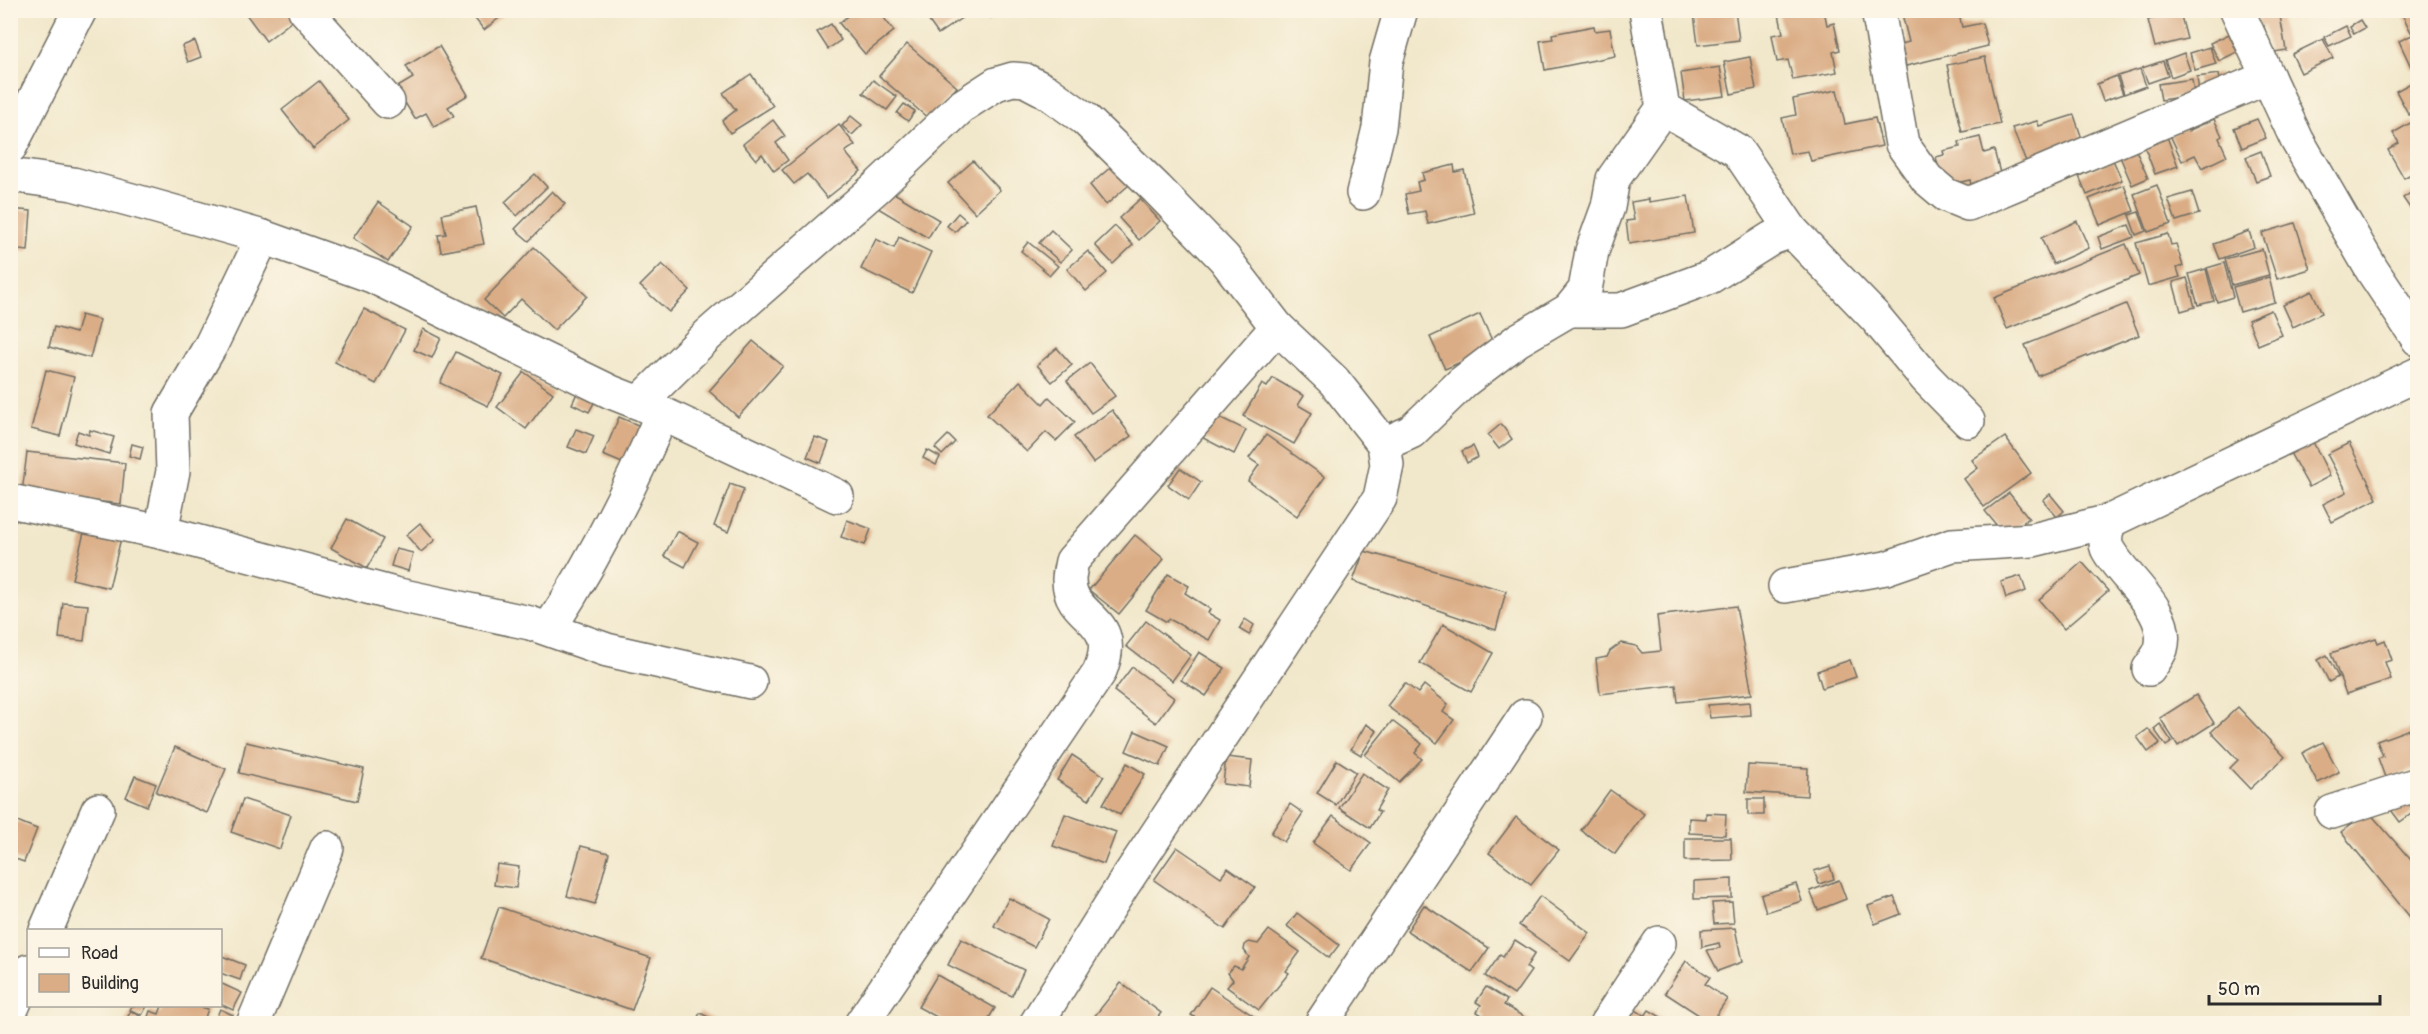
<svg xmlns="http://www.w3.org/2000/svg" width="2428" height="1034" font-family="Pangolin,sans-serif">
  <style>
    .building { fill: #daad86 }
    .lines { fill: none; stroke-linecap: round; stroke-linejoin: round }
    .minor-casing { stroke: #706d63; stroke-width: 36 }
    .minor { stroke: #fff; stroke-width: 33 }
  </style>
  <rect width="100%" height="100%" fill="#fcf5e5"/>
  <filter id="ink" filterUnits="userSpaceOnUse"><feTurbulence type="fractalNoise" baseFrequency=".0167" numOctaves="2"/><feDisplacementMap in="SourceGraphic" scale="12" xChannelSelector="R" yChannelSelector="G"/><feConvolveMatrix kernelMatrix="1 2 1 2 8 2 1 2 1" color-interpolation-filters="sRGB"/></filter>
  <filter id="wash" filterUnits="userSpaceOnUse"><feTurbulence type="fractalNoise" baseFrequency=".008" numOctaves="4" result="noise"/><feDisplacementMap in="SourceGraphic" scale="24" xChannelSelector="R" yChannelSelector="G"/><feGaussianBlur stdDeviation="1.35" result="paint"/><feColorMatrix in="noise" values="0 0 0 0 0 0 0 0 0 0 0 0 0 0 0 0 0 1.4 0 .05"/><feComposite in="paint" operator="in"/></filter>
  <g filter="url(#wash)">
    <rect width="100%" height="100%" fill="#f1e7ca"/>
    <g id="blocks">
      <!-- building -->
      <g class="building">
        <path d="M243,10H299L301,14L266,41Z"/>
        <path d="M468,10H509L484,30Z"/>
        <path d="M855,10H878L894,31L865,54L839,23Z"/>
        <path d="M921,10H963L966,15L938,34Z"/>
        <path d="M975,10H995L991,18Z"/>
        <path d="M1721,10H1735L1739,40L1698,45L1694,14Z"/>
        <path d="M1778,10H1824L1827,25L1834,23L1840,50L1833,52L1837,72L1793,80L1788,60L1777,62L1772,35L1783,33Z"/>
        <path d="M1901,10H1958L1962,27L1982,23L1988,46L1906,66L1901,44L1909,42Z"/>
        <path d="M2247,10H2279L2286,50L2269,53L2264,26L2260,27L2257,13L2248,15Z"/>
        <path d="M2400,10H2418V32L2412,34Z"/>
        <path d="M2180,12L2187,39L2155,47L2148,20Z"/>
        <path d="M2360,20L2365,28L2354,34L2350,26Z"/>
        <path d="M831,24L841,40L828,49L817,32Z"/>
        <path d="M1594,26L1595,31L1610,29L1615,56L1545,70L1540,41L1553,39L1552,34Z"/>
        <path d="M2346,26L2351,36L2329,46L2324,37Z"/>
        <path d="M2229,34L2237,52L2219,61L2210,43Z"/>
        <path d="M2412,35L2418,46V66L2412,69L2399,41Z"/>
        <path d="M2323,39L2333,58L2301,73L2292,54Z"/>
        <path d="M195,41L201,57L188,62L182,46Z"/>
        <path d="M907,44L957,87L929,119L879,76Z"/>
        <path d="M439,46L468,95L448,107L454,116L434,127L426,113L415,119L396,88L413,78L406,66Z"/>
        <path d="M2210,47L2216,64L2195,70L2190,53Z"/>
        <path d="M2184,53L2190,70L2171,77L2165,60Z"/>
        <path d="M1750,57L1756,89L1731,94L1724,62Z"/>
        <path d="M1985,57L2000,124L1962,132L1947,65Z"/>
        <path d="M2163,61L2168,76L2148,83L2142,68Z"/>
        <path d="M1720,67L1725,96L1685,101L1681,73Z"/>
        <path d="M2140,69L2146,86L2124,94L2118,76Z"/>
        <path d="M751,74L773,106L730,133L722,121L736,110L723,93Z"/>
        <path d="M2219,74L2221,90L2199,92L2197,77Z"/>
        <path d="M2116,76L2123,94L2103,101L2097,84Z"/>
        <path d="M2192,79L2194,95L2161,100L2158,84Z"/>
        <path d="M2418,79V110L2409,115L2396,91Z"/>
        <path d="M873,80L897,97L887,110L863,93Z"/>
        <path d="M319,81L349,120L313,149L282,110Z"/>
        <path d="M1837,90L1845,124L1875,118L1882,146L1811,161L1808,151L1790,154L1782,118L1796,115L1793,99Z"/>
        <path d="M904,104L915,111L908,121L897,113Z"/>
        <path d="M2074,115L2085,148L2028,166L2012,128L2037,121L2039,126Z"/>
        <path d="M851,116L862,125L852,135L842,126Z"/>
        <path d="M2214,119L2222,136L2219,138L2227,156L2202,168L2195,155L2182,161L2170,135L2187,127L2188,131Z"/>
        <path d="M2257,119L2266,138L2242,148L2234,128Z"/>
        <path d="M773,120L785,136L776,143L788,160L774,171L762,154L756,160L743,144Z"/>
        <path d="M2412,122L2418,131V170L2404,178L2388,150L2399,143L2393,133Z"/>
        <path d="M839,125L855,145L845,152L861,171L827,198L807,174L794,184L782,170Z"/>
        <path d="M2166,134L2178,166L2155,174L2143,143Z"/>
        <path d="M1980,137L1984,153L1994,150L2001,177L1971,185L1970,180L1943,186L1936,157L1944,155L1943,151L1960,147L1959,142Z"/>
        <path d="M2134,146L2148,178L2132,185L2118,152Z"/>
        <path d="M2261,151L2270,176L2256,181L2246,157Z"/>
        <path d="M2113,160L2122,180L2087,195L2079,176Z"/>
        <path d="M973,161L1000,190L975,213L948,183Z"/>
        <path d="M1454,165L1455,172L1464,170L1474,213L1428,224L1425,211L1409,214L1405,194L1419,191L1417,182L1424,180L1422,173Z"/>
        <path d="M1112,166L1129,185L1106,205L1090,185Z"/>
        <path d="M535,174L547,187L517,216L505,202Z"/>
        <path d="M2124,185L2134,211L2100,225L2089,199Z"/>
        <path d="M2157,185L2171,224L2148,232L2134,194Z"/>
        <path d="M2418,188V212L2414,214L2403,198Z"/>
        <path d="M889,190L939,220L928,238L878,208Z"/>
        <path d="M552,191L565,204L529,241L515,229Z"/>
        <path d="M2192,192L2199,214L2176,221L2168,199Z"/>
        <path d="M1688,196L1694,233L1629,244L1626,221L1634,220L1631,202L1649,199V202Z"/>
        <path d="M1140,199L1160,221L1139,240L1119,218Z"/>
        <path d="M378,202L413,226L388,262L353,238Z"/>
        <path d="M476,207L484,244L441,252L438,235L446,234L442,214Z"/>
        <path d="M10,209L31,211L28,251L10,249Z"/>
        <path d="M2139,212L2146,231L2136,235L2129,215Z"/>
        <path d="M958,213L966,220L955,232L947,226Z"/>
        <path d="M2077,221L2089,248L2053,264L2041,238Z"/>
        <path d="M2295,223L2310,269L2277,279L2262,233Z"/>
        <path d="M2129,225L2134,237L2102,249L2098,237Z"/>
        <path d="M1115,226L1133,245L1113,264L1095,245Z"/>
        <path d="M1051,230L1072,250L1060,262L1039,243Z"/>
        <path d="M2249,231L2254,247L2220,259L2214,244Z"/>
        <path d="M2168,234L2171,245L2176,244L2183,266L2177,268L2180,277L2148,286L2136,243Z"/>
        <path d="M899,237L931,252L912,293L861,269L876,239L894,248Z"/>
        <path d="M1028,242L1058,266L1050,275L1021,251Z"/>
        <path d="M2126,244L2139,275L2007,329L1994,298Z"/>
        <path d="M534,247L587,296L554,330L521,299L503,318L484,300Z"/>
        <path d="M2262,249L2269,275L2232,285L2225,259Z"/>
        <path d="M1088,251L1107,273L1086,291L1067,269Z"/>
        <path d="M2224,263L2233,297L2217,302L2207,268Z"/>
        <path d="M662,264L690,290L669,312L640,286Z"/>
        <path d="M2206,269L2214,301L2198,305L2189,274Z"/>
        <path d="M2269,277L2275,302L2240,312L2233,287Z"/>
        <path d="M2187,278L2195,307L2181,311L2173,282Z"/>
        <path d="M2312,291L2322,313L2293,327L2283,305Z"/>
        <path d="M2126,304L2139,335L2038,376L2025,345Z"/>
        <path d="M364,309L405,330L376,384L335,362Z"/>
        <path d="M2271,310L2282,335L2258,345L2248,320Z"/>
        <path d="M1480,314L1495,347L1445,369L1430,337Z"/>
        <path d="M81,315L100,320L90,358L49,347L54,327L76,333Z"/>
        <path d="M423,329L441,338L432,358L414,350Z"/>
        <path d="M753,341L783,366L738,417L709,391Z"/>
        <path d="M1057,348L1072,365L1052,382L1037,365Z"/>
        <path d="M456,352L503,375L488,406L440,383Z"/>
        <path d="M1090,363L1115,396L1091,413L1067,381Z"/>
        <path d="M46,370L74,377L60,436L31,429Z"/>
        <path d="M524,372L553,393L526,429L497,407Z"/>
        <path d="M1273,378L1304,396L1298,405L1312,413L1294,444L1243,416L1262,384L1267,387Z"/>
        <path d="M1020,381L1043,404L1049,397L1075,422L1056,441L1046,432L1027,452L987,415Z"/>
        <path d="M578,391L596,399L589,412L572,404Z"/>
        <path d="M1112,410L1131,436L1093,463L1074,437Z"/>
        <path d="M1215,415L1246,430L1234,454L1203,438Z"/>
        <path d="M619,417L645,428L629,466L603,455Z"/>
        <path d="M1501,424L1512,439L1499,449L1488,435Z"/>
        <path d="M576,429L594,436L586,454L568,447Z"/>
        <path d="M90,430L114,437L109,454L74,443L78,431L89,435Z"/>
        <path d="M2307,430L2330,476L2309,487L2284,442Z"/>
        <path d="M948,435L955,442L942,455L935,448Z"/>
        <path d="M1266,435L1325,477L1297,516L1248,481L1259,465L1249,458Z"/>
        <path d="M815,437L829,442L821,463L807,457Z"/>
        <path d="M2005,437L2031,473L1984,507L1964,479L1978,468L1972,460Z"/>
        <path d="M2349,443L2377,499L2332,522L2323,504L2347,492L2327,454Z"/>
        <path d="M132,444L143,447L140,459L129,456Z"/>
        <path d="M1473,446L1478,457L1467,463L1462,451Z"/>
        <path d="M927,450L940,457L936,465L923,458Z"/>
        <path d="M27,452L125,463L121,504L22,493Z"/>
        <path d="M1180,468L1201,482L1189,500L1168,485Z"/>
        <path d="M730,484L744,489L728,532L714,526Z"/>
        <path d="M2009,493L2029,518L2005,536L1985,511Z"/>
        <path d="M2050,494L2064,511L2057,517L2043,500Z"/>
        <path d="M347,519L383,539L367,568L331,548Z"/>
        <path d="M847,520L871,529L865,545L841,537Z"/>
        <path d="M420,523L435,540L421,552L406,535Z"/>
        <path d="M85,529L121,538L109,588L72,579Z"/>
        <path d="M677,531L698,542L685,567L664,556Z"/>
        <path d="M1135,535L1164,559L1119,614L1089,590Z"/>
        <path d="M396,549L413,553L408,571L391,566Z"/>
        <path d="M1364,551L1506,591L1496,630L1353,581Z"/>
        <path d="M2082,562L2108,591L2064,629L2039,600Z"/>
        <path d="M1168,574L1189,586L1185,593L1210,609L1208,613L1220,620L1209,640L1169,619L1167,622L1146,610Z"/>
        <path d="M2021,576L2026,591L2006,598L2001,582Z"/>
        <path d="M63,603L88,605L84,641L59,638Z"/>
        <path d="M1736,606L1752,694L1678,702L1676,685L1600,694L1596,659L1607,657L1610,651L1621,643L1636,646L1642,653L1661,651L1657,616Z"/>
        <path d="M1245,619L1254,625L1249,635L1239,629Z"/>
        <path d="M1146,621L1191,655L1172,681L1126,646Z"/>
        <path d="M1443,624L1493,653L1471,692L1420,663Z"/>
        <path d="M2376,638L2378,643L2385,640L2392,660L2385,662L2391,679L2346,694L2331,653Z"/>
        <path d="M1199,652L1225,668L1206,696L1181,680Z"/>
        <path d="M2327,655L2338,677L2329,682L2318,660Z"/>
        <path d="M1850,660L1856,677L1822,688L1817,671Z"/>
        <path d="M1132,667L1174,698L1156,723L1114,691Z"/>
        <path d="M1405,683L1418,693L1424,685L1448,704L1443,712L1454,720L1437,743L1387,706Z"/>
        <path d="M2196,695L2214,723L2178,746L2160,718Z"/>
        <path d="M1750,702L1751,715L1710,718L1708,705Z"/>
        <path d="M2238,707L2285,757L2250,789L2230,768L2238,760L2211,732Z"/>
        <path d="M1392,721L1422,744L1415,753L1422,759L1399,782L1365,755Z"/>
        <path d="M1366,724L1377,731L1361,755L1351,749Z"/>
        <path d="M2160,724L2172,742L2166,746L2154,729Z"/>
        <path d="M2418,726V768L2386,780L2378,758L2383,756L2377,741Z"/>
        <path d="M2148,729L2160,743L2148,752L2137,737Z"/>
        <path d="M1135,731L1169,746L1160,766L1126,751Z"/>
        <path d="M246,742L364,769L357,801L239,773Z"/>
        <path d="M2323,742L2339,772L2318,783L2302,753Z"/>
        <path d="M175,747L226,769L207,813L156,792Z"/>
        <path d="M1072,755L1104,776L1089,800L1057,780Z"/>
        <path d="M1226,757L1252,760L1249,787L1223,784Z"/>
        <path d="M1337,760L1356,772L1336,805L1317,793Z"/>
        <path d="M1127,763L1145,774L1120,815L1103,804Z"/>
        <path d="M1748,765L1808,768L1807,796L1746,792Z"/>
        <path d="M1362,773L1388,790L1376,810L1380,812L1370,828L1339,808Z"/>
        <path d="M135,776L156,784L147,806L126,797Z"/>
        <path d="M1610,790L1644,814L1615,854L1581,830Z"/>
        <path d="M243,799L291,815L280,849L231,832Z"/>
        <rect x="1748" y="799" width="16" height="16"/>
        <path d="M2405,799L2415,811L2400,822L2391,810Z"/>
        <path d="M1290,804L1303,813L1284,842L1271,833Z"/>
        <path d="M2368,811L2418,868V927L2341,832Z"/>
        <path d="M1706,813L1726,814L1725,835L1689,833V818L1706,819Z"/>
        <path d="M1065,814L1116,832L1104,864L1053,846Z"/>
        <path d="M1333,816L1371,843L1351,870L1313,843Z"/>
        <path d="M1516,817L1559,850L1531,885L1489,853Z"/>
        <path d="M17,821L37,829L24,862L10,857V837Z"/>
        <path d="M1685,838H1731L1732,860L1685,861Z"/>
        <path d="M581,846L609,853L595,904L567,896Z"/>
        <path d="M1177,847L1221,877L1228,868L1255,887L1225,929L1154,880Z"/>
        <path d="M497,864L519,867L516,888L494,885Z"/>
        <path d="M1830,866L1834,879L1819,884L1814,871Z"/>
        <path d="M1732,879V898L1694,899V881Z"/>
        <path d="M1839,880L1846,899L1818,910L1810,891Z"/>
        <path d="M1796,884L1802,901L1766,912L1761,895Z"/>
        <path d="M1540,896L1590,933L1570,961L1519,925Z"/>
        <path d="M1894,897L1901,914L1875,924L1868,906Z"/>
        <path d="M1009,898L1049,919L1034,947L994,926Z"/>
        <path d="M1732,902L1734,923L1714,924L1712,903Z"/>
        <path d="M1424,905L1489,948L1472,972L1407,931Z"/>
        <path d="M499,907L651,958L632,1010L481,958Z"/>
        <path d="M1297,913L1339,945L1329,958L1287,926Z"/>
        <path d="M1735,928L1742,962L1718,971L1707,950L1720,948L1719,943L1702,947L1701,930Z"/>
        <path d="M1269,930L1300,952L1286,971L1289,973L1259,1010L1227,987L1233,980L1228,973L1234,966L1241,969L1249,957L1244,950L1245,945L1249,942L1258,944Z"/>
        <path d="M961,939L1024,970L1012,996L948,965Z"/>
        <path d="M1515,940L1535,953L1526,967L1531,971L1514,995L1485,976L1500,955L1503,957Z"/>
        <path d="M222,956L245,965L240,980L220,973Z"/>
        <path d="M1686,961L1710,977L1705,984L1727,999L1711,1023L1665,993Z"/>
        <path d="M937,975L995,1008L986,1023H948L918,1007Z"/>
        <path d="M220,983L242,993L233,1010L220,1004Z"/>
        <path d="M1121,983L1161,1013L1153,1023H1100L1093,1018Z"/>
        <path d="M1210,987L1264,1023H1204L1191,1015Z"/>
        <path d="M1486,987L1507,1000L1504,1005L1534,1023H1477L1482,1015L1477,1012L1481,1005L1476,1002Z"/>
        <path d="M132,1006H147L142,1015L130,1010Z"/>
        <path d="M162,1006H197L208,1009L203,1023H146L150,1011L159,1014Z"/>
        <path d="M220,1009L233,1015L230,1023L215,1021Z"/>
        <path d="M1634,1009L1645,1016L1649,1010L1671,1023H1626Z"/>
        <path d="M131,1011L140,1016L136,1023H124Z"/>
        <path d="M700,1013L721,1023H695Z"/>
      </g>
    </g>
  </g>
  <g filter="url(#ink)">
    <use href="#blocks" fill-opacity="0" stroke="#706d63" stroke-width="1.5"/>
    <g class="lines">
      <defs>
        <g id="minor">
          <path d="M305,10L388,102"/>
          <path d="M1878,10L1902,144L1927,179L1946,195L1968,204L2268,77"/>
          <path d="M2237,10L2297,140L2372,270L2418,339"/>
          <path d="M1663,108L1738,151L1792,231L1875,317L1926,378L1968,421"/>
          <path d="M10,147L80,10"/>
          <path d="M10,175L73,184L150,205L263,237L372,276L611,392L639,403L708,335L877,187L962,106L996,84L1013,79L1025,80L1046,91L1085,119L1157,189L1224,258L1277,327L1334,381L1384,444L1387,465L1380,498L1123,885L1036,1024"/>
          <path d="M1363,193L1379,128L1386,62L1401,10"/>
          <path d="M1569,310H1621L1710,277L1772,238L1792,231"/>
          <path d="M644,405L837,496"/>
          <path d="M1384,444L1411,432L1463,382L1518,340L1569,310L1585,290L1592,251L1608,207L1613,179L1663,108L1646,10"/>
          <path d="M10,501L161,532L394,594L530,623L607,650L750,682"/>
          <path d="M161,532L173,471L171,413L211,345L263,237"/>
          <path d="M1785,586L1886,568L1952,545L2033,540L2110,521"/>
          <path d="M549,629C594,560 630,489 662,414"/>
          <path d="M2149,669C2153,663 2159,655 2161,649C2172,610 2122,578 2107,548C2104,540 2107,529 2110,521L2418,374"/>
          <path d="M2332,812L2418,784"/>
          <path d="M46,930L98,810"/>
          <path d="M10,1013L28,971"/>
          <path d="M253,1024L327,848"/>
          <path d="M861,1024L1099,673C1124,616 1069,621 1069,580C1069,574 1071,567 1072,561L1277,327"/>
          <path d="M1321,1024L1525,716"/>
          <path d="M1606,1024L1659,943"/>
        </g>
      </defs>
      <!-- minor casing -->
      <use href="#minor" class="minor-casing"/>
      <!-- minor -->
      <use href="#minor" class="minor"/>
    </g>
  </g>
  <!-- margin -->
  <rect width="2428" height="1034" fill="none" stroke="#fcf5e5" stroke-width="36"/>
  <!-- legend -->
  <rect x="27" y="929" width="195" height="78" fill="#fcf5e5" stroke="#a8a49b" stroke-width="1.5"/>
  <rect x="39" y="948" width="30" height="9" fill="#ffffff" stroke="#a8a49b" stroke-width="1.5"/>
  <text x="81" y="959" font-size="18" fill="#2b2b2b">Road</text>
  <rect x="39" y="974" width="30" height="18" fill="#daad86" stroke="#a8a49b" stroke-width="1.5"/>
  <text x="81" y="989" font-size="18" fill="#2b2b2b">Building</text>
  <!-- scale -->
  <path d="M2209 995v9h171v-9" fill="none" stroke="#2b2b2b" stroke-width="3"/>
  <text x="2218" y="995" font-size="18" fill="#2b2b2b" stroke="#fcf5e5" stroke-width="4.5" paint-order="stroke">50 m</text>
</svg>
